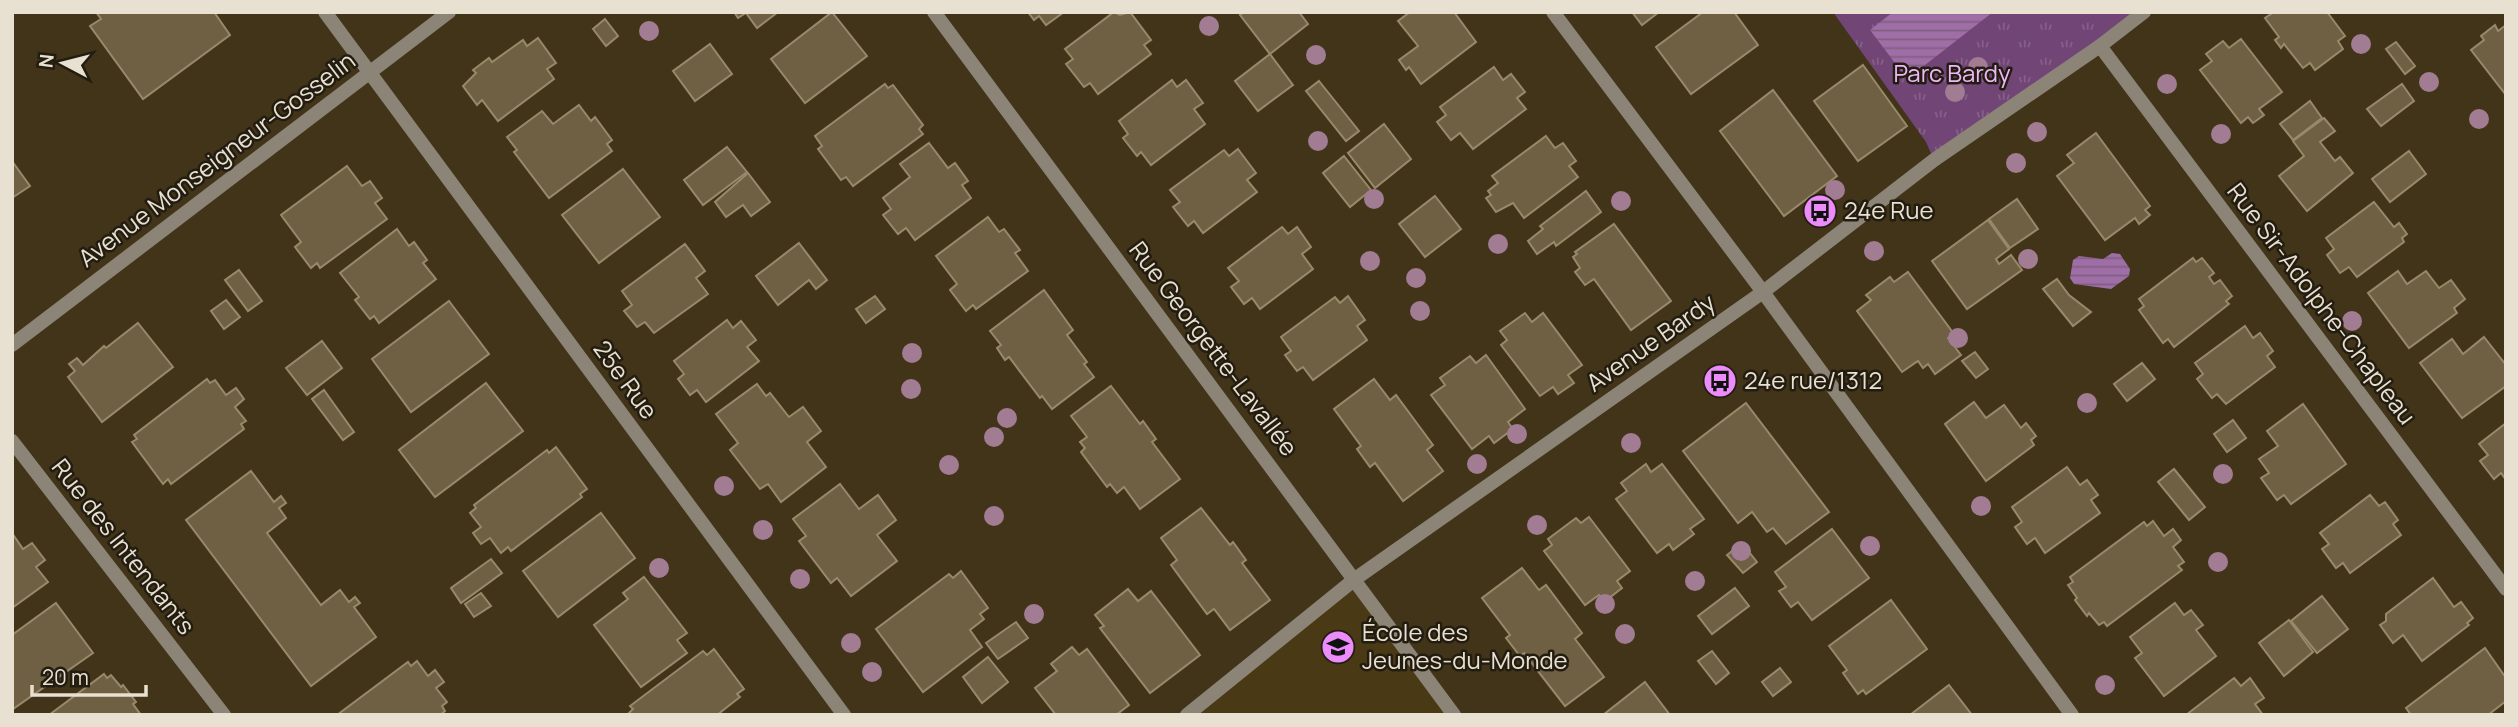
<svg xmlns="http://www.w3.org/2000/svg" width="2518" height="727" font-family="Manrope,sans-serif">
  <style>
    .built { fill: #4a3915 }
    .grass { fill: url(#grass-tufts) }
    .water { fill: url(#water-rules) }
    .building { fill: #6f6043; stroke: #99896b; stroke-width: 2 }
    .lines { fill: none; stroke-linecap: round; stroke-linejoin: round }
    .street { stroke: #8b8477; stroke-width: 14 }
    .tree { fill: #a17c93 }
    .labels { text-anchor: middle; stroke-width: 5; stroke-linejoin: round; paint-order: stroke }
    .park-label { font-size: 24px; fill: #eeb7f7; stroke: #231d11 }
    .street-label { font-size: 24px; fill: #e8e0d0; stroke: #231d11 }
    .poi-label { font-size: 24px; fill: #e8e0d0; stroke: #231d11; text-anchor: start }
  </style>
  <defs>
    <pattern id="grass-tufts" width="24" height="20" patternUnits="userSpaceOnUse" patternTransform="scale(1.75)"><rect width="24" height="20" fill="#714677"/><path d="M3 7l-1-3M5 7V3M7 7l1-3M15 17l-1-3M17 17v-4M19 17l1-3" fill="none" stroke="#856089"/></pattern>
    <pattern id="water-rules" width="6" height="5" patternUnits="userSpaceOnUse" patternTransform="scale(1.75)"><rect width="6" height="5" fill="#9f6ea7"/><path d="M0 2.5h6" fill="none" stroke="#805f82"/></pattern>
  </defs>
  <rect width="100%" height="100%" fill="#423419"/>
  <!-- built -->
  <path class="built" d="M1355,579L1454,715H1187Z"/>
  <!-- grass -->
  <path class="grass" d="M1833,12H2144L1934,160L1926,142Z"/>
  <!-- water -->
  <g class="water">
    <path d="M1893,12H1993L1907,79L1870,30Z"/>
    <path d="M2112,253L2120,254L2130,269L2129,276L2111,289L2074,284L2070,278L2073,260L2079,256L2103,259Z"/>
  </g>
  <!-- building -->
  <g class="building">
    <path d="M96,12H214L230,35L143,99L90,26L101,19Z"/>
    <path d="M734,12H778L757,28L746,13L738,18Z"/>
    <path d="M832,12L867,56L805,103L771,59Z"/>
    <path d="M1028,12H1064L1046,25L1039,16L1034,20Z"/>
    <path d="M1114,12L1120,15L1130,12L1151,40L1144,45L1151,54L1098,94L1090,83L1084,87L1066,64L1073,59L1065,49Z"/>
    <path d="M1244,12H1299L1308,24L1270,54L1240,15Z"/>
    <path d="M1410,12H1454L1476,42L1421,84L1409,67L1406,70L1399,60L1418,46L1398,21Z"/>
    <path d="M1632,12H1659L1642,25Z"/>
    <path d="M1703,12H1734L1758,45L1691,94L1656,47Z"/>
    <path d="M2274,12H2327L2345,36L2338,41L2343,49L2315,70L2310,63L2303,68L2284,44L2281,48L2275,40L2279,37L2265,18Z"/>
    <path d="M605,19L618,36L606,46L593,29Z"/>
    <path d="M2495,25L2498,31L2506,25V95L2471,50L2484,40L2481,36Z"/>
    <path d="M538,38L556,63L547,69L554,79L498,121L482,100L477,105L463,86L476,73L473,70L489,58L492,62L523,40L527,46Z"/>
    <path d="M2241,39L2282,92L2259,109L2264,115L2253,123L2248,117L2241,123L2200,70L2212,61L2206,54L2223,41L2229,48Z"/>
    <path d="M2396,42L2415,66L2405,74L2386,49Z"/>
    <path d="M710,44L732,74L695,101L673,71Z"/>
    <path d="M1270,54L1293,85L1258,111L1235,81Z"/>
    <path d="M1863,65L1907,126L1858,161L1814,101Z"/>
    <path d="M1494,67L1503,80L1511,74L1525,92L1517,98L1526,109L1473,149L1460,133L1451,140L1437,122L1446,115L1440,107Z"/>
    <path d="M1172,80L1177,87L1186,80L1203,103L1194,109L1205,124L1151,165L1141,152L1137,156L1123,138L1128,134L1119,121Z"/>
    <path d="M1319,81L1359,131L1346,141L1306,91Z"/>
    <path d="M885,84L888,88L893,85L923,125L919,129L923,134L853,186L846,177L841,180L818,149L822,146L815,136Z"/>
    <path d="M2402,84L2414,101L2381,126L2367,109Z"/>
    <path d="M1773,90L1837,176L1784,216L1720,131Z"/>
    <path d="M2310,101L2322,118L2293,140L2280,124Z"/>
    <path d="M579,105L591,121L595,117L612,140L607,144L612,151L549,198L514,152L517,150L507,137L542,111L553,124Z"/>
    <path d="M2324,118L2335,131L2320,142L2335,161L2340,157L2353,173L2307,211L2279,176L2304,156L2293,141Z"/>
    <path d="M1384,124L1411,159L1375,188L1348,153Z"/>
    <path d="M2096,133L2150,206L2145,210L2150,215L2139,224L2135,218L2105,240L2057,176L2074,163L2067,155Z"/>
    <path d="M1546,136L1555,148L1563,143L1576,161L1569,166L1578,177L1524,218L1513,203L1496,212L1486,198L1491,195L1488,191L1498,183L1492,176Z"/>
    <path d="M929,143L948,168L955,163L968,181L962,185L971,198L915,240L906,228L898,234L883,215L891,209L883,198L910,177L900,164Z"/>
    <path d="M727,147L747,172L703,205L684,180Z"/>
    <path d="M1238,149L1256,173L1247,180L1257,192L1203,233L1194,221L1188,226L1173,207L1180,202L1170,190L1224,150L1229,156Z"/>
    <path d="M2409,151L2426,174L2390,202L2372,179Z"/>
    <path d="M1344,156L1371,190L1350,207L1323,173Z"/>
    <path d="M12,161L30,186L12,198Z"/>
    <path d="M347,166L362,186L370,181L382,198L375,203L387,219L320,268L317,263L311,268L295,247L301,242L281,215Z"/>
    <path d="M623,169L660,217L599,263L562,215Z"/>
    <path d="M748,173L770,202L751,216L743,205L726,217L715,202Z"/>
    <path d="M1586,191L1601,212L1556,246L1554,242L1537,254L1528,241L1543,229L1540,226Z"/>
    <path d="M1435,196L1461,229L1425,257L1399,224Z"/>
    <path d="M2017,199L2038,229L2010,248L1989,219Z"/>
    <path d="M2374,202L2394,227L2399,223L2407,234L2402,238L2404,242L2357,277L2349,267L2340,273L2327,255L2334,249L2326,238Z"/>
    <path d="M988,217L999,232L1004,229L1020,250L1015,253L1028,271L976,309L973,305L966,311L950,290L957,284L936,256Z"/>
    <path d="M1988,220L2009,249L1996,259L1999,264L2011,255L2022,270L1967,309L1932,261Z"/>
    <path d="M1614,224L1671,301L1631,330L1594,279L1585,285L1575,272L1580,268L1573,257L1577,254L1575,252Z"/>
    <path d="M1282,227L1288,234L1297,227L1311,247L1302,254L1313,269L1260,309L1252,298L1244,304L1231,287L1239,281L1228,268Z"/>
    <path d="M397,229L409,246L414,242L427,260L423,263L436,279L379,323L374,316L370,319L355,300L359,297L340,273Z"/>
    <path d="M799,243L827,280L816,289L809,280L778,305L756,276Z"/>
    <path d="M685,244L705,271L696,278L708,294L654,333L645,322L637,327L624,311L632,305L622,291Z"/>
    <path d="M2193,258L2196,262L2202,258L2214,273L2209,277L2214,284L2220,280L2232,296L2226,301L2229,304L2174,347L2168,339L2163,343L2139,310L2144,306L2139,299Z"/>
    <path d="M239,270L262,301L248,311L225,280Z"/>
    <path d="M2398,271L2407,284L2426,271L2439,288L2451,280L2465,299L2454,308L2457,313L2409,348L2368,293Z"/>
    <path d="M1908,272L1954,334L1948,338L1961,355L1935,374L1928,364L1923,368L1918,361L1902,372L1857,311L1871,300L1866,295L1890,277L1894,282Z"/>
    <path d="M2057,279L2069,295L2091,312L2073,326L2043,289Z"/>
    <path d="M1044,290L1073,330L1067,335L1087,362L1084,364L1094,377L1052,409L1042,396L1040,398L1009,357L1005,360L997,348L1001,345L990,331Z"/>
    <path d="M875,296L885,309L866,323L856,309Z"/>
    <path d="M1348,296L1365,320L1357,326L1367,340L1313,380L1303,367L1297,371L1285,355L1291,351L1281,337L1335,297L1340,303Z"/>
    <path d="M226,300L240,317L224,329L211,311Z"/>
    <path d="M449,301L489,354L411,412L372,359Z"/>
    <path d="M1525,313L1532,322L1543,313L1582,365L1568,375L1574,383L1558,394L1553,387L1540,396L1501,345L1507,340L1500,331Z"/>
    <path d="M727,320L733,328L741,321L756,340L747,347L759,361L706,402L697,390L690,395L678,379L684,374L674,361Z"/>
    <path d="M138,323L173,367L102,422L68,377L75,371L69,364L77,358L83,365L104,346L106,348Z"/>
    <path d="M2245,326L2253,338L2260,333L2273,351L2267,356L2275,367L2226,404L2217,394L2212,398L2197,379L2203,374L2195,363Z"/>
    <path d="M2484,337L2506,365V386L2462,418L2420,363L2452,339L2463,354Z"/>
    <path d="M322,341L342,368L307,395L286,368Z"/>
    <path d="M1975,352L1988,369L1976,378L1962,361Z"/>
    <path d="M1486,355L1525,409L1508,422L1513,429L1494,443L1489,436L1472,449L1431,395L1445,385L1440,378L1470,356L1476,363Z"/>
    <path d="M2142,363L2155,379L2127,401L2114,384Z"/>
    <path d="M207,379L210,383L215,380L226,395L236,388L244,399L235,407L246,421L241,424L244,429L171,484L168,479L163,484L132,442L137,439L134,435Z"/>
    <path d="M1374,379L1390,400L1396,395L1433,445L1427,450L1443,471L1403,501L1375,463L1370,467L1357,449L1361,446L1334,409Z"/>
    <path d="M486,383L523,431L435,497L399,450Z"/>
    <path d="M757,384L766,396L770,393L789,417L803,407L821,431L807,442L826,467L781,502L768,484L760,489L730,450L738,443L716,414Z"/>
    <path d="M1111,386L1140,424L1143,421L1156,439L1152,442L1180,479L1140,509L1124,487L1117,493L1110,484L1107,487L1081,452L1085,448L1080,442L1087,437L1071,416Z"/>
    <path d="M324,390L354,432L343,440L312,399Z"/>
    <path d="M1974,402L1986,418L2004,405L2021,428L2026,423L2036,436L2031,440L2034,445L1986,481L1945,424Z"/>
    <path d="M1746,403L1829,512L1786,544L1773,528L1767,532L1752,512L1738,523L1683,451Z"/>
    <path d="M2303,404L2346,464L2291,504L2284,495L2277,500L2261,478L2269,473L2259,459L2278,446L2267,431Z"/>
    <path d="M2233,420L2246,438L2227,452L2214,434Z"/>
    <path d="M2506,423V480L2501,473L2494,479L2480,461L2488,455L2479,444Z"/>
    <path d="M556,447L587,489L580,494L582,497L511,551L508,547L501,553L490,538L481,544L473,533L481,527L470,513L476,508L474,505L547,450L549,453Z"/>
    <path d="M1646,464L1651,472L1662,464L1704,519L1690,529L1694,534L1673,550L1669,544L1657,553L1616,499L1627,491L1621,483Z"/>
    <path d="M2067,467L2080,485L2087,480L2098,495L2091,500L2100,513L2045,553L2035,538L2027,544L2015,527L2022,522L2012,507Z"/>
    <path d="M2174,469L2205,507L2189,520L2158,482Z"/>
    <path d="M251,471L274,502L281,496L286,503L279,508L286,518L267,533L321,605L340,590L349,602L355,597L360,603L354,607L376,637L311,686L186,520Z"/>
    <path d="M840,484L859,509L878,495L896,520L877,535L897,561L851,596L837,578L831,583L799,541L806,536L793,519Z"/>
    <path d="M2370,495L2379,506L2385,502L2398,520L2393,524L2401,535L2350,573L2343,563L2336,568L2322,549L2329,544L2320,533Z"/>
    <path d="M1201,508L1230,545L1233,542L1246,560L1242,563L1270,600L1230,630L1214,609L1207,614L1171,565L1177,560L1161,538Z"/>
    <path d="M601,513L635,558L558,617L523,571Z"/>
    <path d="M1589,517L1630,571L1617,581L1622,588L1604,602L1599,595L1585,605L1544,551L1552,545L1548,539L1576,518L1581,523Z"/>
    <path d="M2153,521L2164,536L2173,529L2181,540L2173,547L2184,562L2178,566L2182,570L2107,626L2104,622L2099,625L2089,613L2087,616L2075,600L2077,598L2068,585L2073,582L2070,577L2144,522L2147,526Z"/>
    <path d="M1832,529L1869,578L1812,620L1798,602L1791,607L1779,591L1786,587L1775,572Z"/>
    <path d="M12,533L23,549L32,543L45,560L36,567L48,582L12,608Z"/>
    <path d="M1742,543L1757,562L1743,573L1727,555Z"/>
    <path d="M491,559L502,573L461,603L451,588Z"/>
    <path d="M1522,568L1539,590L1546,585L1582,633L1575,639L1604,677L1565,706L1524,653L1520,656L1506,638L1510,635L1482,598Z"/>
    <path d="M961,571L988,608L980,614L984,619L970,630L982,647L923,692L876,629L949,574L953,578Z"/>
    <path d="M644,577L687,633L677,640L687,653L641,687L594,625L628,599L623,593Z"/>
    <path d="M2433,578L2454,607L2461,602L2473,618L2467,623L2469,625L2422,661L2403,635L2393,643L2380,625L2386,621V614Z"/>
    <path d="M1735,588L1749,606L1712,634L1698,616Z"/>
    <path d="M1128,589L1138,601L1151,591L1200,655L1150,693L1100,628L1104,626L1095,615Z"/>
    <path d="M481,593L491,606L474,617L465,604Z"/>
    <path d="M2322,596L2348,629L2317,653L2291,621Z"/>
    <path d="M1891,600L1927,649L1866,694L1863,690L1858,694L1843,673L1847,670L1829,646Z"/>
    <path d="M56,603L93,653L13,709L12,635Z"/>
    <path d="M2175,603L2184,615L2191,610L2203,625L2196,630L2216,656L2164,696L2135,658L2142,653L2130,637Z"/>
    <path d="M2289,620L2313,652L2284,676L2259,643Z"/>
    <path d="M1016,622L1028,638L998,659L986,643Z"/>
    <path d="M1072,647L1079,655L1087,649L1129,705L1116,715H1056L1035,688L1057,671L1051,664Z"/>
    <path d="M2485,648L2506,678V701L2488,715H2411L2406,708Z"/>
    <path d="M714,649L744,689L737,694L740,697L717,715H627L633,709L630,706L703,651L707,655Z"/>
    <path d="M1712,651L1729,673L1716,684L1698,661Z"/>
    <path d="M988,657L1008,682L982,703L963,677Z"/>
    <path d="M417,661L428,676L435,670L444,682L436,688L447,702L442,706L445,711L440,715H337L408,662L411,666Z"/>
    <path d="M1780,668L1791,682L1773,696L1762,682Z"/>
    <path d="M104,674L107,678L111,675L121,687L123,685L136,702L133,704L141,715H49Z"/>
    <path d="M2234,678L2241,686L2250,678L2264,698L2255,704L2263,715H2186Z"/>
    <path d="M1645,682L1670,715H1603Z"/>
    <path d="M1949,685L1972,715H1910Z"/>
  </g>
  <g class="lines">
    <!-- street -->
    <g class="street">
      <path d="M325,12L844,715"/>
      <path d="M934,12L1454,715"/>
      <path d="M1553,12L1763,292L2072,715"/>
      <path d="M2100,46L2506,589"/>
      <path d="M12,345L449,12"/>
      <path d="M12,441L224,715"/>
      <path d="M1187,715L1355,579L1763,292L1934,160L2100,46L2144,12"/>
    </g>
  </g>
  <!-- trees -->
  <g class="tree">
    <circle cx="1209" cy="26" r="10"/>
    <circle cx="649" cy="31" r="10"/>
    <circle cx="2361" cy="44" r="10"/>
    <circle cx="1316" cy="55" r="10"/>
    <circle cx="1978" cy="67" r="10"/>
    <circle cx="2429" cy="82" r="10"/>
    <circle cx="2167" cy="84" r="10"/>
    <circle cx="1955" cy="92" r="10"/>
    <circle cx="2479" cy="119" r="10"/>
    <circle cx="2037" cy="132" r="10"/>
    <circle cx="2221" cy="134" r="10"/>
    <circle cx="1318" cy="141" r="10"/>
    <circle cx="2016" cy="163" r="10"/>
    <circle cx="1835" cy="190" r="10"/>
    <circle cx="1374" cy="199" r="10"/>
    <circle cx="1621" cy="201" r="10"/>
    <circle cx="1498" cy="244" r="10"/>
    <circle cx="1874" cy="251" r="10"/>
    <circle cx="2028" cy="259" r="10"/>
    <circle cx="1370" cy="261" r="10"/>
    <circle cx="1416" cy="278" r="10"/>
    <circle cx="1420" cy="311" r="10"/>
    <circle cx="2352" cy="321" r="10"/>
    <circle cx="1958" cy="338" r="10"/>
    <circle cx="912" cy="353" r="10"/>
    <circle cx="911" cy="389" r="10"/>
    <circle cx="2087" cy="403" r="10"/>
    <circle cx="1007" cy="418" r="10"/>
    <circle cx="1517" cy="434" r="10"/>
    <circle cx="994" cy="437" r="10"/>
    <circle cx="1631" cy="443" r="10"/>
    <circle cx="1477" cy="464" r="10"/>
    <circle cx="949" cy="465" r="10"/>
    <circle cx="2223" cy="474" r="10"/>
    <circle cx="724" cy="486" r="10"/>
    <circle cx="1981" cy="506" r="10"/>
    <circle cx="994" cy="516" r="10"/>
    <circle cx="1537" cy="525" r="10"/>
    <circle cx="763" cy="530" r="10"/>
    <circle cx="1870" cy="546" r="10"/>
    <circle cx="1741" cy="551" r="10"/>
    <circle cx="2218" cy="562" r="10"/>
    <circle cx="659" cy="568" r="10"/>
    <circle cx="800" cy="579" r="10"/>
    <circle cx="1695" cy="581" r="10"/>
    <circle cx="1605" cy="604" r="10"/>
    <circle cx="1034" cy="614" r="10"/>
    <circle cx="1625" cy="634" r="10"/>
    <circle cx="851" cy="643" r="10"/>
    <circle cx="872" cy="672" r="10"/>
    <circle cx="2105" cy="685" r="10"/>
  </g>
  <!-- icons -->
  <defs>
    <symbol id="bus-disc" viewBox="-11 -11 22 22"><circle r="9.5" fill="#ec8cfb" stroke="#231d11"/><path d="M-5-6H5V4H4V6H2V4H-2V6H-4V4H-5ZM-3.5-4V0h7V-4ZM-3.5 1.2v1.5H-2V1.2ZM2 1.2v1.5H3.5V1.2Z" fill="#111"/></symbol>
    <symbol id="school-disc" viewBox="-11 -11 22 22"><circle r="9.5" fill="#ec8cfb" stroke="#231d11"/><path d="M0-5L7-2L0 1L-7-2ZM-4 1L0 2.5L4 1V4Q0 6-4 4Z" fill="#111"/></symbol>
  </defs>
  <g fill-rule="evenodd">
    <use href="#bus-disc" x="1801" y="192" width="38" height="38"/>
    <use href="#bus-disc" x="1701" y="362" width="38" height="38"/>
    <use href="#school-disc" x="1319" y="628" width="38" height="38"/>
  </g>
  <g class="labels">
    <!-- park labels -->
    <g class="park-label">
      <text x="1952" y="82">Parc Bardy</text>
    </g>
    <!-- street labels -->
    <g class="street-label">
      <text transform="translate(217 160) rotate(-37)" y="8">Avenue Monseigneur-Gosselin</text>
      <text transform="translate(2321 304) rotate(53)" y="8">Rue Sir-Adolphe-Chapleau</text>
      <text transform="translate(1651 343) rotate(-35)" y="8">Avenue Bardy</text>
      <text transform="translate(1213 349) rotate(53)" y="8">Rue Georgette-Lavallée</text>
      <text transform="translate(625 380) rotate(54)" y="8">25e Rue</text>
      <text transform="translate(123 547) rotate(52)" y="8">Rue des Intendants</text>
    </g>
    <!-- poi labels -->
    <g class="poi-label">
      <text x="1844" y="219">24e Rue</text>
      <text x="1744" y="389">24e rue/1312</text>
      <text x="1362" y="641">École des<tspan x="1362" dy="28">Jeunes-du-Monde</tspan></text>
    </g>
  </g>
  <!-- border -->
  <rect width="2518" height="727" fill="none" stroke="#e8e0d0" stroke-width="28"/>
  <!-- north arrow -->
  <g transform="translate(63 63) rotate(277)" stroke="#231d11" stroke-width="5" paint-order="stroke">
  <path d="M0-5L12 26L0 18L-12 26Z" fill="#e8e0d0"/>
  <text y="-10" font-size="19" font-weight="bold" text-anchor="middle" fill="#e8e0d0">N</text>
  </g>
  <!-- scale -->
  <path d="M32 685v10h114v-10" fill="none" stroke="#e8e0d0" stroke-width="3.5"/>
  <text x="42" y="685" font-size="21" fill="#e8e0d0" stroke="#231d11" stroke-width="5" paint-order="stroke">20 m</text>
</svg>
